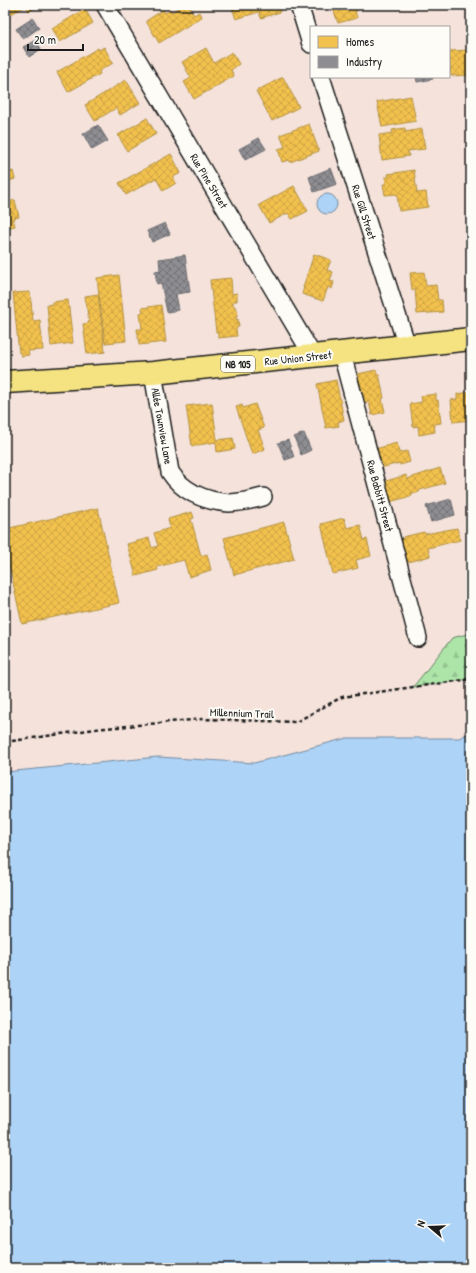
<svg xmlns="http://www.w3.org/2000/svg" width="476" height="1273" font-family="'Patrick Hand',sans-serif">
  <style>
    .forest { fill: url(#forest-firs); stroke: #648062 }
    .water { fill: #add3f7; stroke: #738a9f }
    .homes { fill: url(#homes-cross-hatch); stroke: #b2903f }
    .industry { fill: url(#industry-cross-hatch); stroke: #6b6b6f }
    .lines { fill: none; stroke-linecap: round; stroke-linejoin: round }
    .minor-casing { stroke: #1c1c1c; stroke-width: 20 }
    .primary-casing { stroke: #1c1c1c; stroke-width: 25 }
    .path { stroke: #1c1c1c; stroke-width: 2.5; stroke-dasharray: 4 3; stroke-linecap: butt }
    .minor { stroke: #fdfcf7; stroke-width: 17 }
    .primary { stroke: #f5e382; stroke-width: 22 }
    .labels { text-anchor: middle; stroke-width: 4; stroke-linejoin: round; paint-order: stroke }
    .shield { fill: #fdfcf7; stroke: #605f5e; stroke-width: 1 }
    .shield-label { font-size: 10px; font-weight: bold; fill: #1c1c1c }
    .street-label { font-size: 11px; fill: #1c1c1c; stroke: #fdfcf7 }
  </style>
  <defs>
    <pattern id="forest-firs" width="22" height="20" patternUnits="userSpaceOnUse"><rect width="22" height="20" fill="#ade5a9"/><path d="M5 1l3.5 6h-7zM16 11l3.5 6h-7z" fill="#94c491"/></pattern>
    <pattern id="homes-cross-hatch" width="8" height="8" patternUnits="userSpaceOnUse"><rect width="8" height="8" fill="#f2c14e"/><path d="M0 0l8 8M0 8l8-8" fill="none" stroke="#cfa544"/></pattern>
    <pattern id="industry-cross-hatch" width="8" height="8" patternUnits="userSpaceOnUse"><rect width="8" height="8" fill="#8d8d92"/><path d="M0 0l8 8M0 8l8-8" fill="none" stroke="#727276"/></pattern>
  </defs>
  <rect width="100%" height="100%" fill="#f4e2db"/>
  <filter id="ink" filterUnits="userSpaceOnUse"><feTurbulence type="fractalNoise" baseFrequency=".025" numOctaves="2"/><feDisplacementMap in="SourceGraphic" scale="8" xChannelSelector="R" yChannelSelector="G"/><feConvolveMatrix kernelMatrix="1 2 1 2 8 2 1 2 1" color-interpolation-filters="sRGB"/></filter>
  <g filter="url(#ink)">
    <!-- forest -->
    <path class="forest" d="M471,633V679L413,687L452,638Z"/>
    <!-- water -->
    <g class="water">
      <circle cx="327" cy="204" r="10"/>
      <path d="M471,732V1268H5V772L158,757L254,763L347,738H459Z"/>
    </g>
    <!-- homes -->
    <g class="homes">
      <path d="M6,5H45L41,7L40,5L29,11L26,6L11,14Z"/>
      <path d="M183,5H188L194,15L199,12L202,17L159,43L146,21L163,10L165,13L171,10L172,12Z"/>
      <path d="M231,5H278L280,12L261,18L259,12L236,19Z"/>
      <path d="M332,5H355L357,11H355L357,18L338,23Z"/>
      <path d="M85,9L93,23L60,42L52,29Z"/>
      <path d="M104,47L113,63L99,71L100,74L68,92L57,72L98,48L99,50Z"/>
      <path d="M206,48L214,63L232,52L239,64L231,70L234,76L194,99L184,82L191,78L182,62Z"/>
      <path d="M471,50V75L451,76L449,51Z"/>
      <path d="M283,77L299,107L272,121L256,91Z"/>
      <path d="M126,80L140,103L120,115L116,108L95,121L85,105Z"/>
      <path d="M411,96L416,121L382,127L377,102Z"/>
      <path d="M147,118L156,134L127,151L118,135Z"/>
      <path d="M309,124L319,151L290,162L289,160L282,162L278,149L285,147L280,135Z"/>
      <path d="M405,128V132L422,129L425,149L408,151L409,156L382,160L379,135L393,133L392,130Z"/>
      <path d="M171,154L181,173L173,177L176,183L163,191L156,178L126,195L119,183Z"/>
      <path d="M5,168L6,173L13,171L15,179L9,181L10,183L5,185Z"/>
      <path d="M414,170L417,193L426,192L428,207L399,211L397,194L385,195L383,184H386L385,177H389L388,174Z"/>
      <path d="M294,186L308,211L292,219L288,213L269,223L259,205Z"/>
      <path d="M15,200L19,217L13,218L15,226L5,228V203Z"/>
      <path d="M471,251V289L468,252Z"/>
      <path d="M314,254L331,260L327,270L333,272L330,281L334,282L332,289L328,287L323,301L302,294L304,287H303Z"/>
      <path d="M424,272L426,286L436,285L438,300H442L443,312L417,314L415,289L412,290L410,273Z"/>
      <path d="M119,275L126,341L105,343L97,278Z"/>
      <path d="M231,278L232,294L237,293V301H233V306H235V309H237V316H236V320L238,319L239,327H237L236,330L237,336L218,338V332H216L210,280Z"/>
      <path d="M30,292L33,321L40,320L43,350L28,351L29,355L21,356V353H19L13,293Z"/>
      <path d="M98,294L105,352L87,354L83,324L89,323L85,296Z"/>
      <path d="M68,300L73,343L51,346L47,305L52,304V302Z"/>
      <path d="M161,305L166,342L139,345L137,329H142L140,313L143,312L142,308Z"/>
      <path d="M376,370L377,375L379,374L384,398L382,399L385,412L372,415L369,402L364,403L358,374Z"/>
      <path d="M336,380L344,420L338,422L339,426L326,428L317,384Z"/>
      <path d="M470,392L471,398V420L453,422L451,400L457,399V394Z"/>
      <path d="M436,394V401L438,400L441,423L434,424L435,432L419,435L418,426L413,427L410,404L422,402L421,396Z"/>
      <path d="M212,403L217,440L233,438L235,449L217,452L216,442L192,446L186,406Z"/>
      <path d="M255,404L264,428L258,430L265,449L252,454L236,407L242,405L243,408Z"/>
      <path d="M397,443L399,453L407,451L410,462L400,465V463L380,468L375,449Z"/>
      <path d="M440,468L445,483L420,490L419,492L416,493H411L412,496L389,502L383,482L406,475L407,479Z"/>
      <path d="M98,508L119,603L22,624L5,546V529Z"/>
      <path d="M192,512L194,518L191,519L201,556L207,554L211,570L189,577L184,560L157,567L158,570L136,576L127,544L149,538L152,548L158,546L154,533L170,528L168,519Z"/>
      <path d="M344,518L347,528L360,525L364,540L367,539L371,556L356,560L358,568L333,574L321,524Z"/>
      <path d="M284,522L294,559L234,575L224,538Z"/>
      <path d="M457,528L460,540L428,548L430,556L405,563L399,539L404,538L403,537L424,532L425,534Z"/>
    </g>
    <!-- industry -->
    <g class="industry">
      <path d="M33,18L39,28L23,39L16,29Z"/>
      <path d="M36,40L41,49L29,57L23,47Z"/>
      <path d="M416,77H432L433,79L417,82Z"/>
      <path d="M98,125L108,141L92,150L83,134Z"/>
      <path d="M259,138L266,149L245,160L239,149Z"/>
      <path d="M331,168L337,184L314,192L309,177Z"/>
      <path d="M165,223L170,234L152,242L147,231Z"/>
      <path d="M185,255L190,292L176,294L179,310L167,312L161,283L157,284L155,271L160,270L159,259Z"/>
      <path d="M304,433L311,450L301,455L294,437Z"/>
      <path d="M288,440L294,457L285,460L278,443Z"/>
      <path d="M451,499L455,515L431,522L426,506Z"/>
    </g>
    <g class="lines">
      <defs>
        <g id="minor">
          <path d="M105,5L313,356"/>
          <path d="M299,5L311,44"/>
          <path d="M321,77L407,346"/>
          <path d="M342,354L418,638"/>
          <path d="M153,373L170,472C183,492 205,501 229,503C240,503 252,500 263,497"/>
        </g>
        <path id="primary" d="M5,382L153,373L471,339"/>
      </defs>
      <!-- minor casing -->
      <use href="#minor" class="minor-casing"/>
      <!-- primary casing -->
      <use href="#primary" class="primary-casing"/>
      <!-- path -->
      <path class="path" d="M5,742L95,729L202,719L296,722L342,697L471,679"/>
      <!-- minor -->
      <use href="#minor" class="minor"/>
      <!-- primary -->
      <use href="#primary" class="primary"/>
    </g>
  </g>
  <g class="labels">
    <!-- shield labels -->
    <rect class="shield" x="221" y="356" width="34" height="16" rx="3"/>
    <g class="shield-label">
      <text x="238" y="368">NB 105</text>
    </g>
    <!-- street labels -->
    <g class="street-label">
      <text transform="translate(209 181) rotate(59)" y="4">Rue Pine Street</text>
      <text transform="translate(364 212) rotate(72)" y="4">Rue Gill Street</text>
      <text transform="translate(298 358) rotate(-6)" y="4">Rue Union Street</text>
      <text transform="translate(162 426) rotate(80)" y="4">Allée Townview Lane</text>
      <text transform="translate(380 496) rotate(75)" y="4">Rue Babbitt Street</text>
      <text transform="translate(242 713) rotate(2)" y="4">Millennium Trail</text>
    </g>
  </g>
  <!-- margin -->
  <rect width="476" height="1273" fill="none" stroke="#fdfcf7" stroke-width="20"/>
  <rect x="10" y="10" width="456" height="1253" fill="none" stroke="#1c1c1c" stroke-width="1.5" filter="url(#ink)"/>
  <!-- legend -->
  <rect x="310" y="26" width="140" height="52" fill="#fdfcf7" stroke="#a3a29f"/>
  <rect x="318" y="36" width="20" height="12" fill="#f2c14e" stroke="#a3a29f"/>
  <text x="346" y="46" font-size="12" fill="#1c1c1c">Homes</text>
  <rect x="318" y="56" width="20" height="12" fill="#8d8d92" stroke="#a3a29f"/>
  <text x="346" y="66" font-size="12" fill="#1c1c1c">Industry</text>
  <!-- north arrow -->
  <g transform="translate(430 1227) rotate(289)" stroke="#fdfcf7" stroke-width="3" paint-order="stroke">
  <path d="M0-3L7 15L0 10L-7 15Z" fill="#1c1c1c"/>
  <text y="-6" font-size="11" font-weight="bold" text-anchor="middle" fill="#1c1c1c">N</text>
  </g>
  <!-- scale -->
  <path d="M28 44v6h55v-6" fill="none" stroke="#1c1c1c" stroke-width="2"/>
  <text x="34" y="44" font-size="12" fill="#1c1c1c" stroke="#fdfcf7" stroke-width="3" paint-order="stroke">20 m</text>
</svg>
